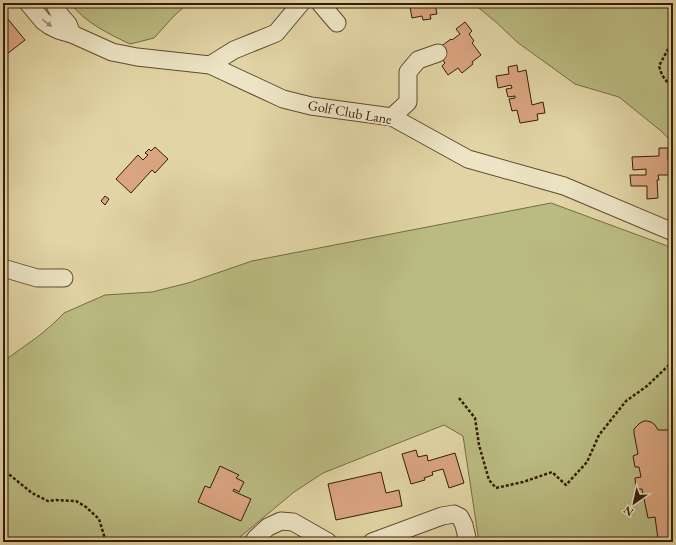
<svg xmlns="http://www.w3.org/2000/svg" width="676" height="545" font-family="'EB Garamond',serif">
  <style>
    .green { fill: #babb82; stroke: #786b46 }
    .building { fill: #daa581; stroke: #361b09 }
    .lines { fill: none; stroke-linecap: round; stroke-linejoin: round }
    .minor-casing { stroke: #614a30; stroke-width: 19 }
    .path { stroke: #361b09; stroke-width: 2.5; stroke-dasharray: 3 2; stroke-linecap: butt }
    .minor { stroke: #ece4c4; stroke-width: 17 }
    .oneway { fill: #9a8a70 }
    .labels { text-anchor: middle; stroke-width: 3.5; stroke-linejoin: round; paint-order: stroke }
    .street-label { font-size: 14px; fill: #361b09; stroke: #ece4c4 }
  </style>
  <rect width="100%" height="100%" fill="#e2d5a5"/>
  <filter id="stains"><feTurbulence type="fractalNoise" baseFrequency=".005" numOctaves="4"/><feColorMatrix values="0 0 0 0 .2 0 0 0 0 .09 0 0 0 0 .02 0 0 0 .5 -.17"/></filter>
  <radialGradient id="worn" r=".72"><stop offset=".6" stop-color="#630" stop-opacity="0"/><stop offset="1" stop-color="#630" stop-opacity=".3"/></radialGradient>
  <!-- green -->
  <g class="green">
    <path d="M70,3H188L174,16L154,38L130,44C107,33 86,23 70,3Z"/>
    <path d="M473,3H673V143L661,131L619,97L575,84L517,42L497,23Z"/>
    <path d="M551,203L673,248V542H479L463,436L444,425L323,473L294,492L234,542H3V358H8L40,335L54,323L64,313L105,295L152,292L188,283L252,261Z"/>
  </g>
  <!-- building -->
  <g class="building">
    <path d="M388,3H406L389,6Z"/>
    <path d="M412,3H435L437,14L430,15L431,19L423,20L422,16L412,18L410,7H413Z"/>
    <path d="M3,13L25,40L3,57Z"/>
    <path d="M465,22L472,31L469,34L474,41L472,43L481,55L472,62L473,64L462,73L458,68L448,75L442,66L445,63L436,50L451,39L452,40L460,34L456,29Z"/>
    <path d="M517,65L518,72L526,70L532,105L543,102L545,113L537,114L538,120L520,123L517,110L512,111L509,99L515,98V96L508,97L506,89L512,88L511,85L498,88L496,76L509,74L508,67Z"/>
    <path d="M155,147L168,159L155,173L152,170L131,193L116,179L138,155L143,160L148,155L145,153L149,149L151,151Z"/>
    <path d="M659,148H668V160H673V175H658L659,180H657L658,198L647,199V186H631L630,175H646V169L633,170L632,157L659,156Z"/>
    <path d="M105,196L109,199L105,205L101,201Z"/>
    <path d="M644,421H647L651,422L655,425L658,430H670L672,434H673V542H665V540L658,539L655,517L648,518L642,489H636L635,478L641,477L639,467H635L633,456L638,454L634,433V429L640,423Z"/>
    <path d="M416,450L418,457L427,455L428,461L455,453L464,483L449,488L443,469L432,472L433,475L424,478L425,480L411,484L402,454Z"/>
    <path d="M220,466L239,475L236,478L244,482L239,492L234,489L233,491L251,499L241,521L198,502L205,486L210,488Z"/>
    <path d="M381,472L386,493L399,490L402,506L336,520L328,484Z"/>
  </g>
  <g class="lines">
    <defs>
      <g id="minor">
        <path d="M28,3L43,21L50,26L58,30L72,34L112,52L137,57L210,65L283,99L311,106L392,117L468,159L564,186L673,232"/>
        <path d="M54,3L60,15L68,24L72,34"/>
        <path d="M320,3L337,23"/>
        <path d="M210,65L234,50L276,33L301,3"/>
        <path d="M392,117L408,102V72L418,60L438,53"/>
        <path d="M3,268L37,278H64"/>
        <path d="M253,542L256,538L268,527L281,521L293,522L328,542"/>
        <path d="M372,542L442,516L454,514L460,517L464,525L468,542"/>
      </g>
    </defs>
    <!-- minor casing -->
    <use href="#minor" class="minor-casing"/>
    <!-- path -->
    <g class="path">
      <path d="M673,40L659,66L662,75L673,90"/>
      <path d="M459,398L475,418L479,445L489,480L496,488L523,482L552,472L566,485L587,462L599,435L626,401L647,386L668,366L673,365"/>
      <path d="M3,467L5,471L32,493L48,501L56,500L76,501L86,507L99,519L106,542"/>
    </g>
    <!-- minor -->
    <use href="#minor" class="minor"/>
  </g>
  <!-- one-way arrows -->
  <defs><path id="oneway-solid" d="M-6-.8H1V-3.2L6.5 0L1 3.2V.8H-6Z"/></defs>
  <use class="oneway" href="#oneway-solid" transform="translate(47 23) rotate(36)"/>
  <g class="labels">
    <!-- street labels -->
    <g class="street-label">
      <text transform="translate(350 112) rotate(10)" y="5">Golf Club Lane</text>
    </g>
  </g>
  <!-- margin -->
  <rect width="676" height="545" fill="none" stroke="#e2d5a5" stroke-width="16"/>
  <rect x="4" y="4" width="668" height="537" fill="none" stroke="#361b09" stroke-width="2"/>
  <rect x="8" y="8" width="660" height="529" fill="none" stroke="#361b09"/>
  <!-- north arrow -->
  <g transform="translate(634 503) rotate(214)" stroke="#ece4c4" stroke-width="3" paint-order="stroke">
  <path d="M0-3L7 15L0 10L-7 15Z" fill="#361b09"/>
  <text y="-6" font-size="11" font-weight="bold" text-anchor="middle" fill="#361b09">N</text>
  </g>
  <rect width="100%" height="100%" filter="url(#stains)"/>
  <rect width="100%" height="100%" fill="url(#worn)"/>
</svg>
